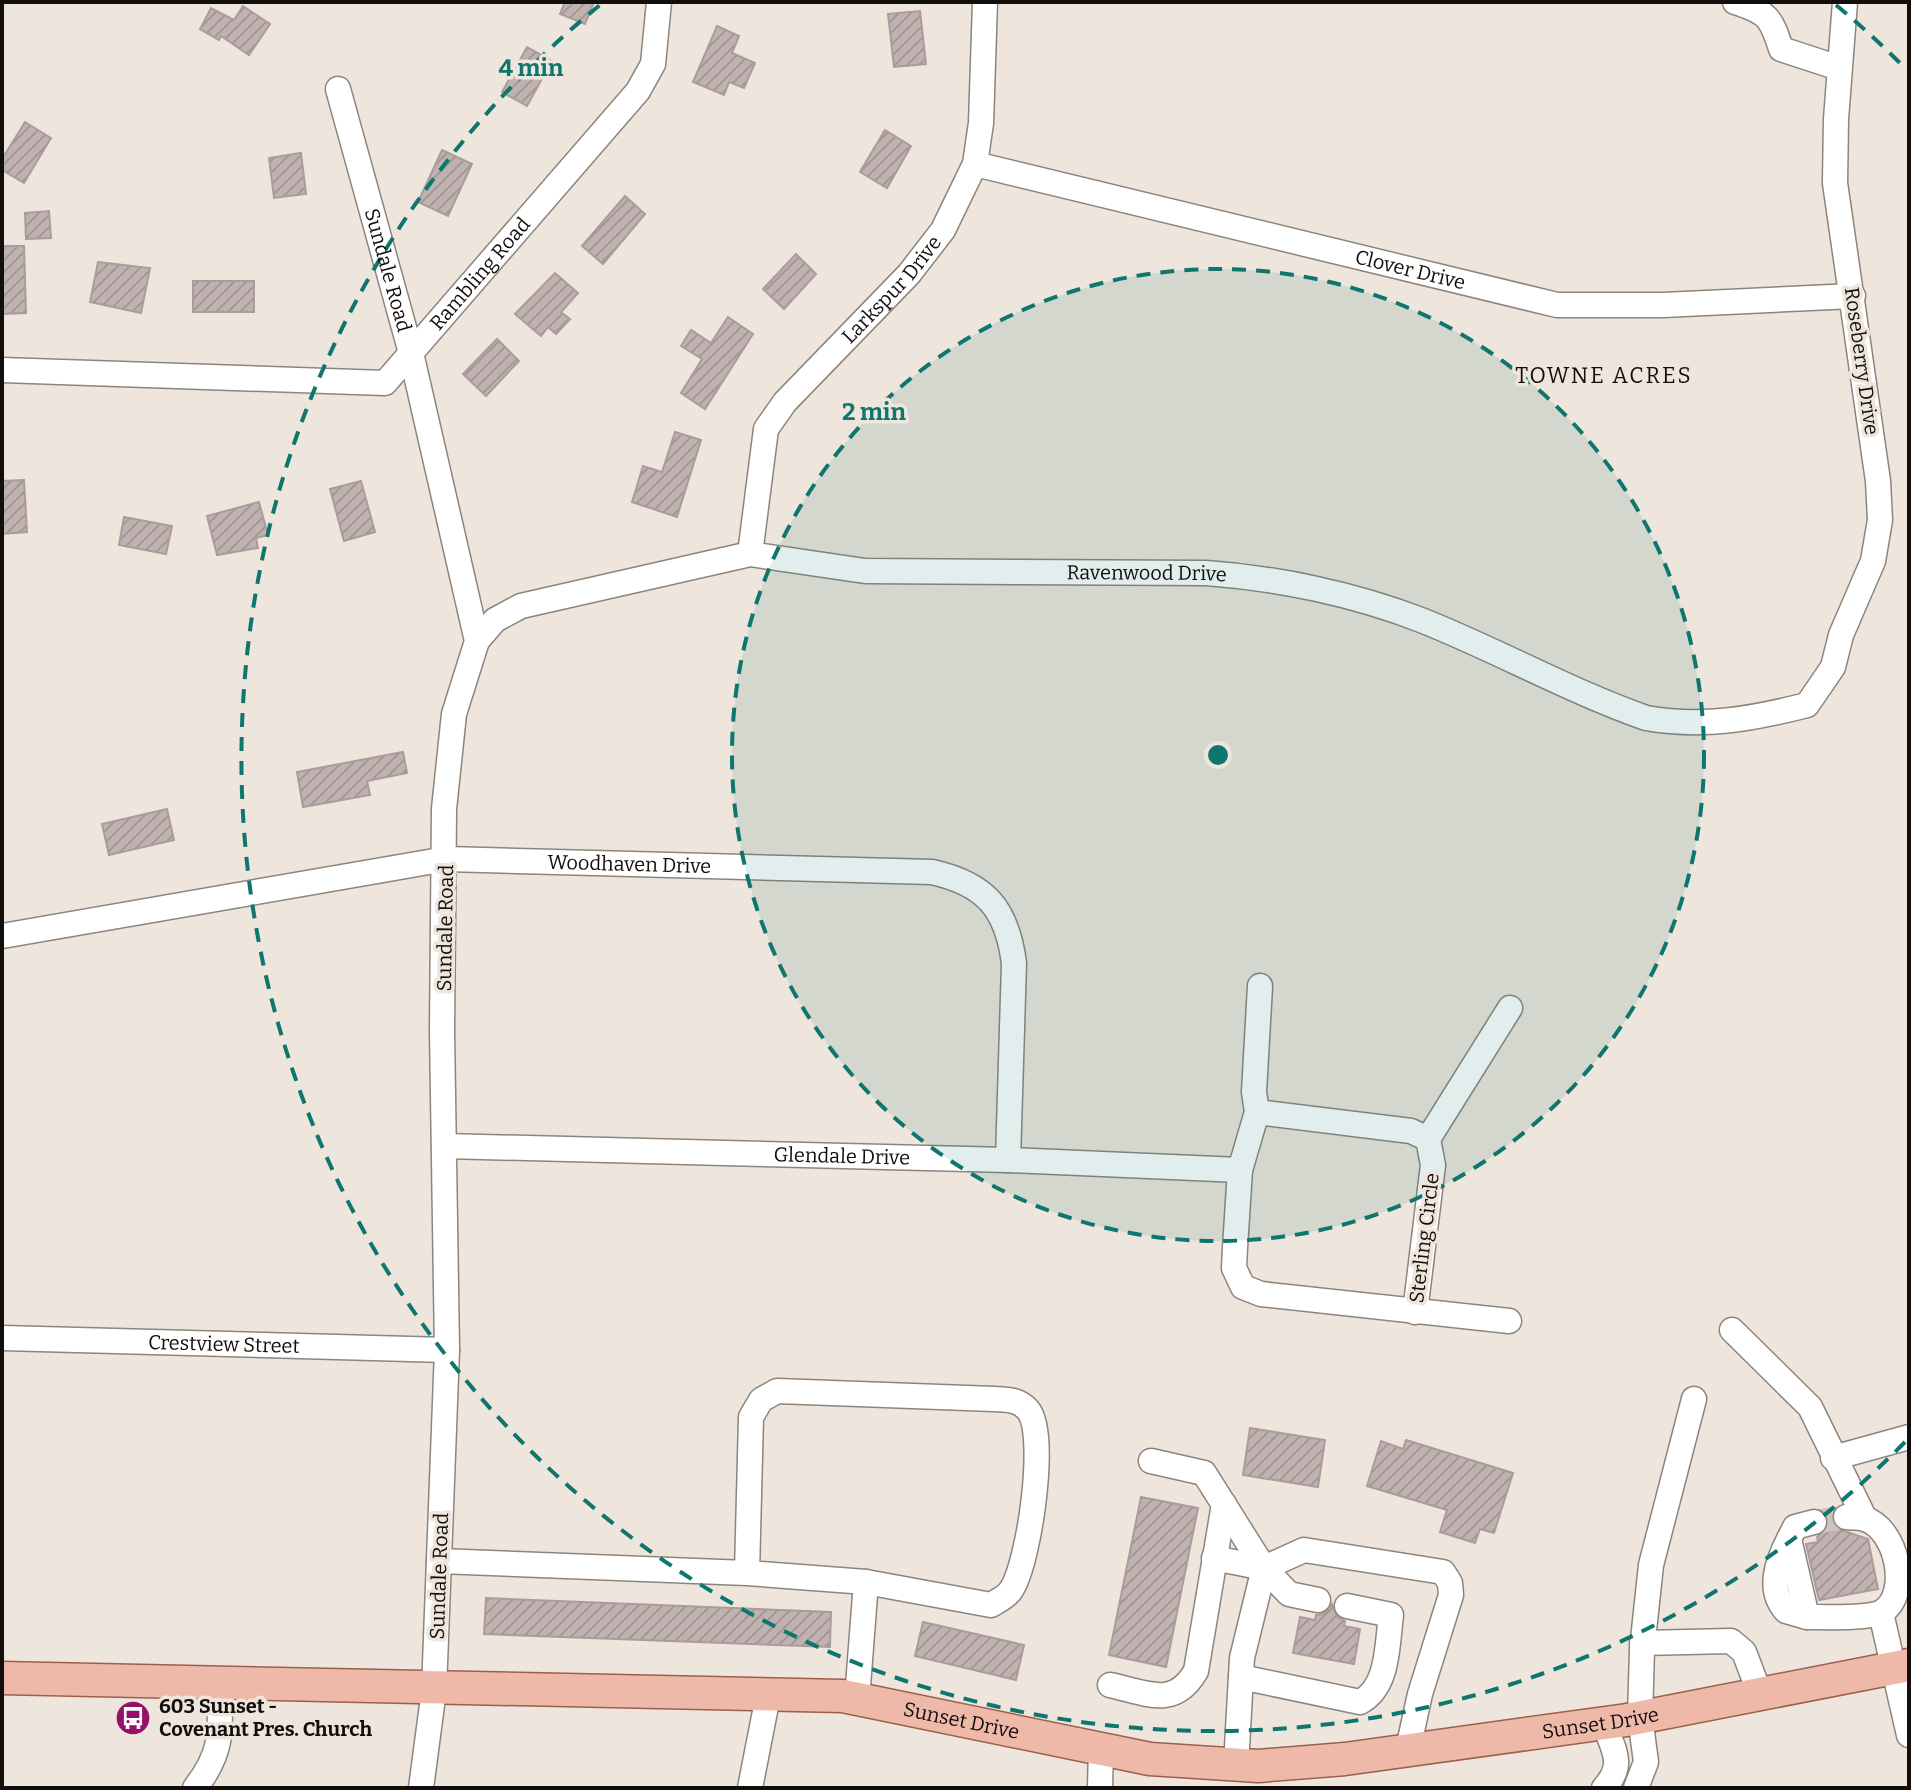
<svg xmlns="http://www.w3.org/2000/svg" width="1911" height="1790" font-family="Bitter,serif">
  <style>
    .building { fill: url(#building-hatch); stroke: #aa9c9b; stroke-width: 2 }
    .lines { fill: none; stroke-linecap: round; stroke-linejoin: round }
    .minor-tunnel { stroke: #cdc5bd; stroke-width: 24; stroke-dasharray: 24 12; stroke-linecap: butt }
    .minor-casing { stroke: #8d857d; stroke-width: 27 }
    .major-casing { stroke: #9b5f4e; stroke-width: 35 }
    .minor { stroke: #fff; stroke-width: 24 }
    .major { stroke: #efb9aa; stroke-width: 32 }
    .ring { fill: none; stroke: #0f766e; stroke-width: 4; stroke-dasharray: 14 10 }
    .labels { text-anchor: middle; stroke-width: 7; stroke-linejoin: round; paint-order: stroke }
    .street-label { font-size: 20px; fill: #110e0b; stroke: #eee5dc }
    .poi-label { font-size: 20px; font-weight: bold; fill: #110e0b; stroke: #eee5dc; text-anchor: start }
    .neighbourhood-label { font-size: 22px; letter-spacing: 2px; fill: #110e0b; stroke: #eee5dc }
    .centre { fill: #0f766e; stroke: #eee5dc; stroke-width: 4 }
    .ring-label { font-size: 24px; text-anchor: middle; font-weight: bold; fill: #0f766e; stroke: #eee5dc; stroke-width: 7; stroke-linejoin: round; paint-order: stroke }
  </style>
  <defs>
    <pattern id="building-hatch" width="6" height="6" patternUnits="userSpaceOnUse" patternTransform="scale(2)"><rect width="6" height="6" fill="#c0b2b1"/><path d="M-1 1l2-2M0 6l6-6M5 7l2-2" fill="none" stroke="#a49897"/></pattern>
  </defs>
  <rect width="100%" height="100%" fill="#eee5dc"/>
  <!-- building -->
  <g class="building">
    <path d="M565,2H594L585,24L560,14Z"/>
    <path d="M243,6L270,24L249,55L221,36L219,40L200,29L211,8L234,20Z"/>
    <path d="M920,11L926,64L894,67L888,14Z"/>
    <path d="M717,26L739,36L732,53L755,63L744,88L729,82L724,95L693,82Z"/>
    <path d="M527,47L552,61L527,106L502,92Z"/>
    <path d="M25,122L51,138L24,183L2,170V159Z"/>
    <path d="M885,130L911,146L887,188L860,172Z"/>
    <path d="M442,150L472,164L448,216L418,202Z"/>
    <path d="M301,153L306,194L274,198L269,158Z"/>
    <path d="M625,196L645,214L603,264L582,246Z"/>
    <path d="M49,211L51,238L26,239L25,213Z"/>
    <path d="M2,246H24L26,313L2,314Z"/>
    <path d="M796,254L816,274L784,309L763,289Z"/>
    <path d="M98,262L150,268L141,313L90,302Z"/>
    <path d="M555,273L578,293L561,312L570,319L556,334L548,327L541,336L515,314Z"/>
    <rect x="193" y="281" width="61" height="31"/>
    <path d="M728,317L753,334L705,409L681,393L702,359L681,346L691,330L711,343Z"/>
    <path d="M497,339L519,361L486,396L463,374Z"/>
    <path d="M675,432L701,440L677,517L632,502L643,466L662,472Z"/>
    <path d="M24,480L27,532L2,534V481Z"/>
    <path d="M361,481L375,532L344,541L330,489Z"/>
    <path d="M259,502L268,535L256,538L258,548L217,555L207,516Z"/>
    <path d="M124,517L172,526L166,554L119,545Z"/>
    <path d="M403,752L407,773L367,781L370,795L303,807L297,772Z"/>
    <path d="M167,809L174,840L109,855L102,824Z"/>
    <path d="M1250,1428L1325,1440L1318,1487L1243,1475Z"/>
    <path d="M1406,1440L1513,1473L1494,1533L1480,1529L1475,1543L1440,1532L1447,1510L1367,1486L1381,1441L1403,1449Z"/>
    <path d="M1141,1497L1198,1508L1166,1667L1109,1655Z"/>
    <path d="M1832,1513V1522L1838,1529L1868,1539L1878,1589L1819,1600L1806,1544L1818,1542L1817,1537L1828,1527L1826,1514Z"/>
    <path d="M486,1598L831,1612L830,1647L484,1634Z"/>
    <path d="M1332,1604L1337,1617L1345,1621L1344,1626L1360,1629L1354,1664L1293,1653L1300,1617L1315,1620L1316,1615L1323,1614Z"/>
    <path d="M923,1622L1024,1645L1016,1680L915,1656Z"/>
  </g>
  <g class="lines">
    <!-- minor-tunnel -->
    <path class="minor-tunnel" d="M1814,1522L1846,1517"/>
    <defs>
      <g id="minor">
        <path d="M1735,2C1767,12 1771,17 1781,49L1839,68"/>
        <path id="s1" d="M338,89L411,353L477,641L454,714L444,809L442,1031L447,1350L434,1690L421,1788"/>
        <path id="s2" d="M975,164L1557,305H1663L1853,296"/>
        <path id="s3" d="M2,370L385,383L638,91L653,64L659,2"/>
        <path id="s4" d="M750,554L766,429L785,402L909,274L943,230L975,164L981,123L985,2"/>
        <path id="s5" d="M477,641L495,620L521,606L750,554L865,571L1206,573C1277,578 1354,594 1421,620C1497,650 1569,691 1646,718C1703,728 1752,719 1807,705L1833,667L1841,635L1873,561L1880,520L1878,481L1835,183L1836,119L1845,2"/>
        <path id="s6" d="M2,936L446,859L932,872C986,884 1007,909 1014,963L1008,1160"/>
        <path d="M1260,986L1254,1092L1257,1112L1240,1170L1235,1248L1234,1268L1243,1287L1261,1294L1509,1321"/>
        <path d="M1257,1112L1411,1131L1428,1139L1433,1165L1415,1312"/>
        <path d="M1428,1139L1510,1008"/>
        <path id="s7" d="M444,1146L1008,1160L1240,1170"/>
        <path d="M1732,1330L1810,1407L1865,1519"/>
        <path id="s8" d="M2,1338L447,1350"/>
        <path d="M1833,1458L1909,1437"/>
        <path d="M1151,1461L1204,1473L1264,1568L1289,1594L1318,1600"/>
        <path d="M1814,1522L1795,1527L1789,1539L1807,1617C1824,1617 1867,1619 1882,1612C1911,1594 1897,1529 1865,1519C1860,1517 1852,1518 1846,1517"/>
        <path d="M1789,1539C1777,1562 1767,1590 1786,1611L1807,1617"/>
        <path d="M1214,1558L1264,1568L1304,1550L1443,1572L1450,1583L1451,1595L1420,1694L1408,1749"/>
        <path d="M439,1561L747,1573L866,1582L991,1605C997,1601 1007,1597 1011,1590C1029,1564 1048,1434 1028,1410C1018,1399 1008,1400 994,1399L777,1391L761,1400L751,1417L747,1573"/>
        <path d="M1881,1613L1909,1735"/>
        <path d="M1642,1643L1731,1641L1744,1652L1760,1694"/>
        <path d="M1241,1677L1360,1702C1389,1687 1387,1644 1391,1615L1347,1606"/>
        <path d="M1110,1685C1147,1693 1174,1709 1196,1671L1224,1504"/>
        <path d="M857,1699L866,1582"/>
        <path d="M1604,1723C1613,1750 1626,1764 1604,1788"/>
        <path d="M1236,1765L1242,1658L1264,1568"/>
        <path d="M195,1788C224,1751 221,1729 218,1684"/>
        <path d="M750,1788L768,1696"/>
        <path d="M1100,1788L1101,1747"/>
        <path d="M1636,1788L1646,1762L1640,1717L1642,1649L1651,1565L1694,1399"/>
      </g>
      <g id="major">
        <path id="s9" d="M2,1678L843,1696L1150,1759L1258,1766L1345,1759L1627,1720L1909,1665"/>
      </g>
    </defs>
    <!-- minor casing -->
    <use href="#minor" class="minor-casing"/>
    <!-- major casing -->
    <use href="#major" class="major-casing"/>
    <!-- minor -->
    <use href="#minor" class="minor"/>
    <!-- major -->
    <use href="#major" class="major"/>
  </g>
  <!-- distance rings -->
  <circle cx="1218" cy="755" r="486" fill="#0f766e" fill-opacity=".12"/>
  <g class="ring">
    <circle cx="1218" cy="755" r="486"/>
    <path d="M1905 1442A972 972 0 1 1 600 5M1836 5A972 972 0 0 1 1905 68"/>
  </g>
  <!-- icons -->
  <defs>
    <symbol id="bus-disc" viewBox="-11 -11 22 22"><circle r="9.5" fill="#951069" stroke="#eee5dc"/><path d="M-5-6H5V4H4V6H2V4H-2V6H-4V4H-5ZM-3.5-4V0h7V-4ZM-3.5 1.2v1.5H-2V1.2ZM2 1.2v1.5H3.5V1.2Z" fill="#fff"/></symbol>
  </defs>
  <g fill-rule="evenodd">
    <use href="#bus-disc" x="113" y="1698" width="40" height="40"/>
  </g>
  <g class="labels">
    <!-- street labels -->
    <g class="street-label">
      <text dy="7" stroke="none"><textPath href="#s2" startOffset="448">Clover Drive</textPath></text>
      <text dy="7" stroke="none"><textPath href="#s1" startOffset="188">Sundale Road</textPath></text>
      <text dy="7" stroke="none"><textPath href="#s3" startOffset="528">Rambling Road</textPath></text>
      <text dy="7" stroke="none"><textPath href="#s4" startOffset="314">Larkspur Drive</textPath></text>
      <text transform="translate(1862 361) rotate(82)" y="7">Roseberry Drive</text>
      <text dy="7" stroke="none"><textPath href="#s5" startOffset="690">Ravenwood Drive</textPath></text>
      <text dy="7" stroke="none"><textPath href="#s6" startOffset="634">Woodhaven Drive</textPath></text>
      <text transform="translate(445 928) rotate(-89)" y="7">Sundale Road</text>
      <text dy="7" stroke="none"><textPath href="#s7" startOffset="398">Glendale Drive</textPath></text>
      <text transform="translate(1424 1238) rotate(-83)" y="7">Sterling Circle</text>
      <text dy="7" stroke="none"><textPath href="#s8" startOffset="222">Crestview Street</textPath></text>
      <text transform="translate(439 1576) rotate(-88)" y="7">Sundale Road</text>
      <text dy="7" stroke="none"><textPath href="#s9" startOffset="962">Sunset Drive</textPath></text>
      <text dy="7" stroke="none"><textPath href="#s9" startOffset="1608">Sunset Drive</textPath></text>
    </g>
    <!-- poi labels -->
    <g class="poi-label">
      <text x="159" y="1713">603 Sunset -<tspan x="159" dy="23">Covenant Pres. Church</tspan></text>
    </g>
    <!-- neighbourhood labels -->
    <g class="neighbourhood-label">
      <text x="1604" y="383">TOWNE ACRES</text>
    </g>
  </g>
  <circle cx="1218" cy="755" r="12" class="centre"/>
  <g class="ring-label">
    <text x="531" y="76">4 min</text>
    <text x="874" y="420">2 min</text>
  </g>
  <!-- border -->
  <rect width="1911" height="1790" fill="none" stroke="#110e0b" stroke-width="8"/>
</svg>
